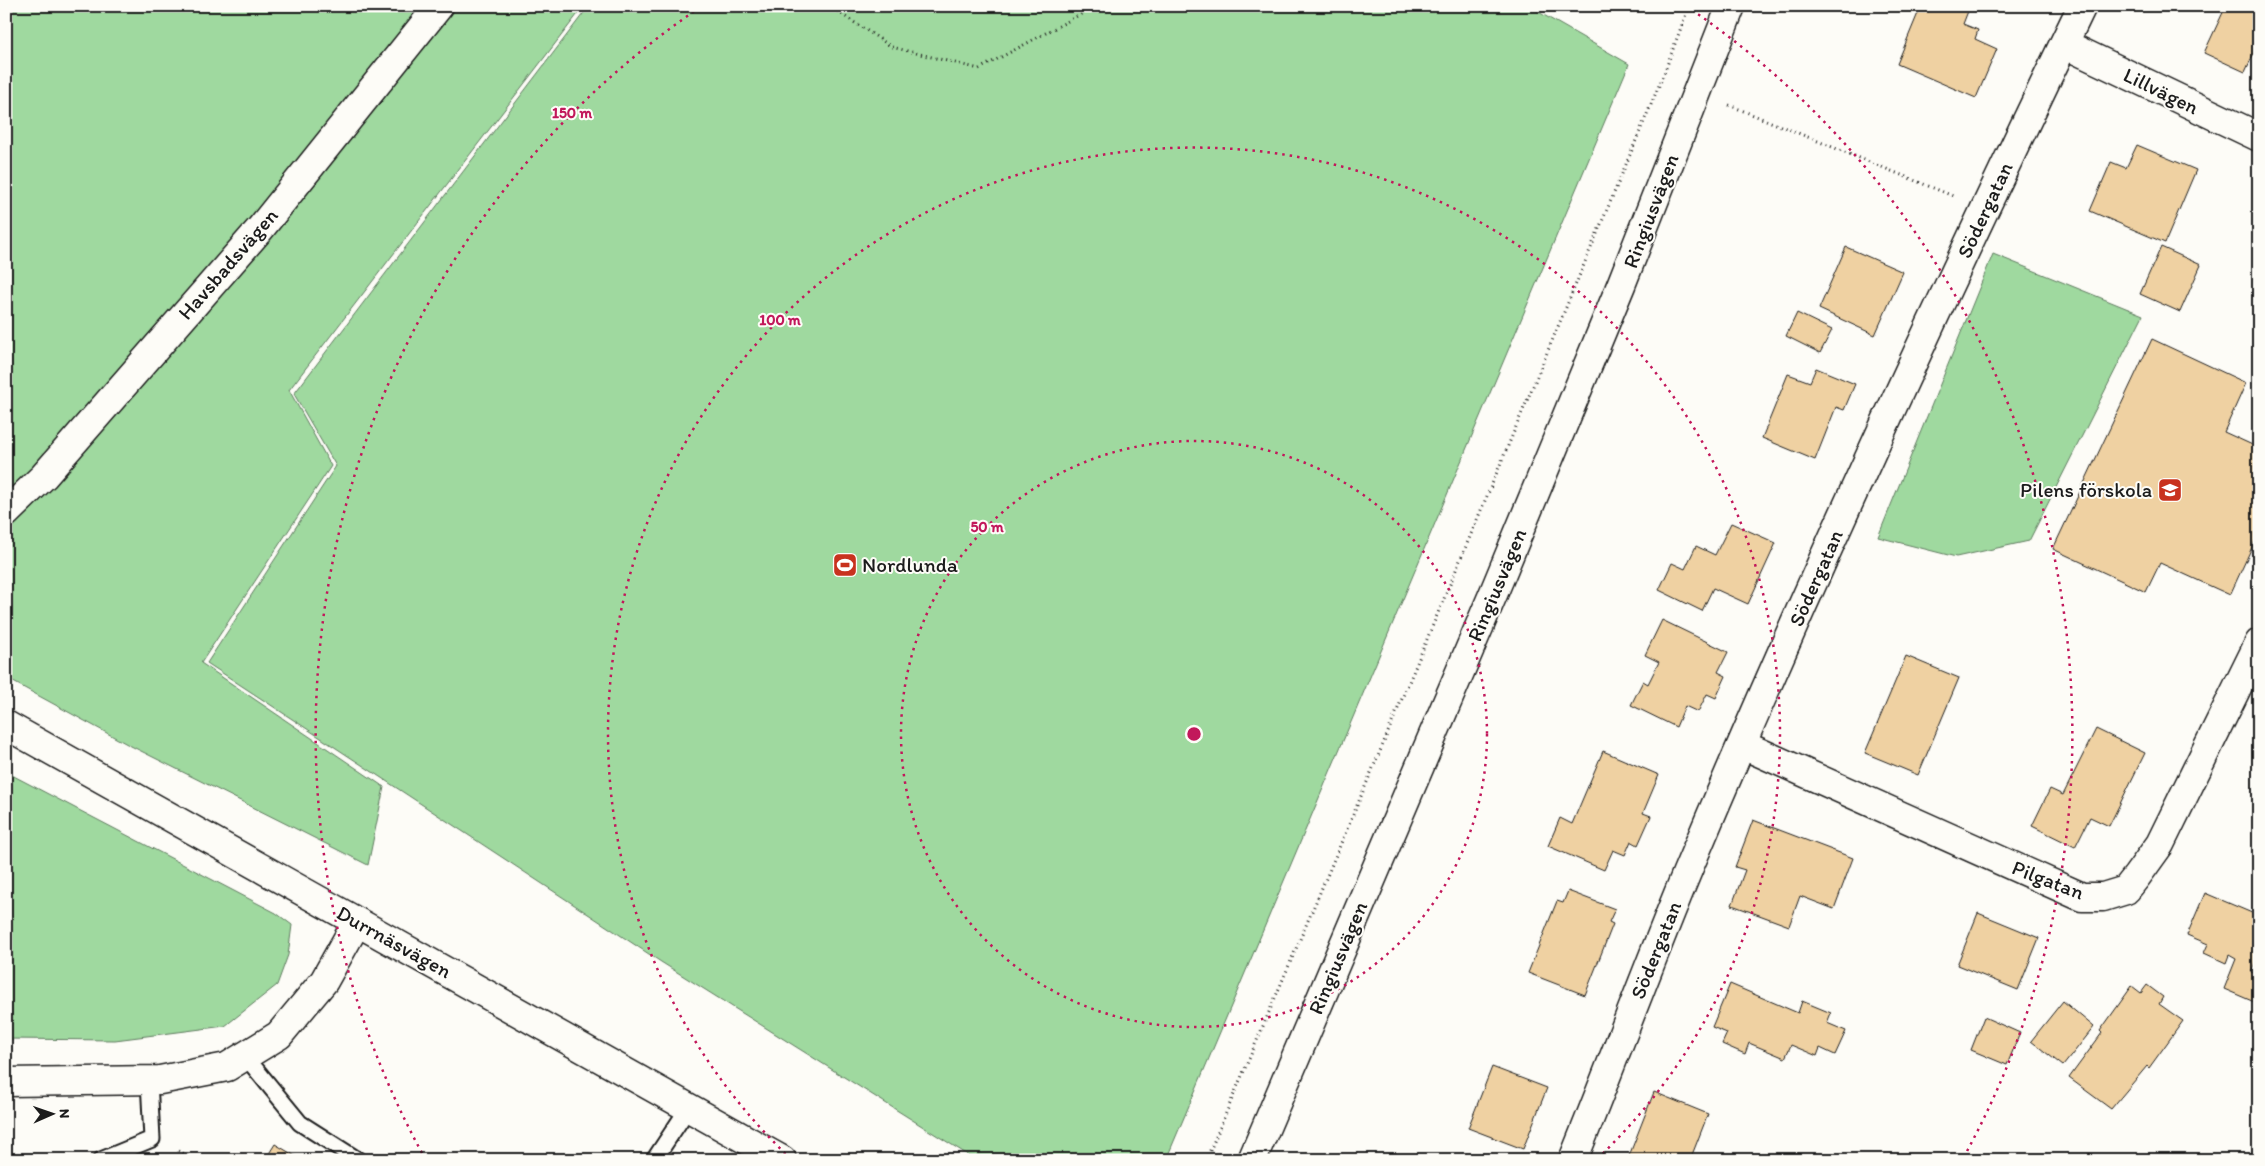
<svg xmlns="http://www.w3.org/2000/svg" width="2265" height="1166" font-family="Itim,sans-serif">
  <style>
    .green { fill: #9fd99f; stroke: #5e7a5e }
    .building { fill: #efd1a2; stroke: #1c1c1c }
    .lines { fill: none; stroke-linecap: round; stroke-linejoin: round }
    .lane-casing { stroke: #1c1c1c; stroke-width: 19 }
    .street-casing { stroke: #1c1c1c; stroke-width: 31 }
    .secondary-casing { stroke: #1c1c1c; stroke-width: 31 }
    .path { stroke: #1c1c1c; stroke-width: 3; stroke-dasharray: 1 4; stroke-linecap: butt }
    .lane { stroke: #fdfcf7; stroke-width: 15 }
    .street { stroke: #fdfcf7; stroke-width: 28 }
    .secondary { stroke: #fdfcf7; stroke-width: 28 }
    .ring { fill: none; stroke: #c2185b; stroke-width: 2.5; stroke-dasharray: 2.5 5 }
    .labels { text-anchor: middle; stroke-width: 4; stroke-linejoin: round; paint-order: stroke }
    .street-label { font-size: 21px; fill: #1c1c1c; stroke: #fdfcf7 }
    .poi-label { font-size: 21px; fill: #1c1c1c; stroke: #fdfcf7; text-anchor: end }
    .centre { fill: #c2185b; stroke: #fdfcf7; stroke-width: 2.5 }
    .ring-label { font-size: 15px; text-anchor: middle; font-weight: bold; fill: #c2185b; stroke: #fdfcf7; stroke-width: 4; stroke-linejoin: round; paint-order: stroke }
  </style>
  <rect width="100%" height="100%" fill="#fdfcf7"/>
  <filter id="ink" filterUnits="userSpaceOnUse"><feTurbulence type="fractalNoise" baseFrequency=".02" numOctaves="2"/><feDisplacementMap in="SourceGraphic" scale="10" xChannelSelector="R" yChannelSelector="G"/><feConvolveMatrix kernelMatrix="1 2 1 2 8 2 1 2 1" color-interpolation-filters="sRGB"/></filter>
  <g filter="url(#ink)">
    <!-- green -->
    <g class="green">
      <path d="M6,6H584L289,390L331,466L201,663L384,787L368,865L127,744L6,678Z"/>
      <path d="M589,6H1528L1629,64L1166,1160H976L661,962L207,663L336,466L294,394Z"/>
      <path d="M1993,254L2143,315L2029,541L1956,557L1878,537Z"/>
      <path d="M6,772L276,913L292,925L288,955L277,985L225,1026L115,1040L6,1039Z"/>
    </g>
    <!-- building -->
    <g class="building">
      <path d="M1921,6H1970L1963,24L1978,30L1975,39L1997,49L1976,98L1897,64Z"/>
      <path d="M2226,6H2259V58L2253,55L2245,72L2204,53Z"/>
      <path d="M2137,145L2196,170L2165,243L2090,211L2111,162L2126,168Z"/>
      <path d="M1846,247L1903,272L1875,335L1819,309Z"/>
      <path d="M2161,247L2201,265L2180,312L2140,294Z"/>
      <path d="M1797,313L1832,330L1820,353L1786,336Z"/>
      <path d="M2152,339L2246,383L2224,432L2259,448V532L2230,595L2160,563L2146,592L2053,549Z"/>
      <path d="M1816,368L1855,384L1844,410L1836,407L1815,460L1762,438L1788,374L1810,382Z"/>
      <path d="M1731,523L1776,543L1748,604L1713,588L1702,611L1659,590L1672,563L1685,569L1696,546L1715,555Z"/>
      <path d="M1662,620L1728,652L1718,672L1726,676L1716,698L1707,694L1698,712L1685,706L1676,727L1631,705L1643,681L1648,684L1659,662L1645,655Z"/>
      <path d="M1906,656L1959,678L1918,775L1865,753Z"/>
      <path d="M2096,729L2145,753L2109,826L2090,817L2075,847L2032,826L2050,789L2063,795Z"/>
      <path d="M1603,751L1659,775L1643,813L1651,816L1638,845L1631,841L1625,855L1613,850L1604,870L1548,846L1560,818L1572,824Z"/>
      <path d="M1753,820L1853,858L1834,909L1800,896L1789,926L1732,905L1745,870L1735,867Z"/>
      <path d="M1568,891L1615,909L1609,922L1613,924L1585,995L1528,973L1557,901L1563,903Z"/>
      <path d="M2205,893L2259,916V953L2251,972L2259,975V1004L2224,989L2236,959L2229,955L2226,963L2204,953L2208,944L2187,935Z"/>
      <path d="M1978,913L2039,938L2018,990L1957,965Z"/>
      <path d="M1730,984L1798,1013L1802,1001L1831,1013L1827,1023L1846,1031L1835,1055L1820,1048L1817,1056L1791,1045L1785,1058L1749,1043L1745,1054L1722,1044L1727,1033L1712,1027Z"/>
      <path d="M2147,985L2163,997L2159,1004L2183,1021L2149,1068L2147,1066L2111,1109L2069,1078L2102,1033L2100,1031L2132,986L2141,993Z"/>
      <path d="M2063,1001L2094,1027L2063,1066L2031,1041Z"/>
      <path d="M1984,1017L2020,1033L2007,1065L1971,1050Z"/>
      <path d="M1492,1067L1547,1088L1523,1149L1468,1128Z"/>
      <path d="M1654,1092L1708,1114L1690,1160H1640L1629,1156Z"/>
      <path d="M275,1144L302,1160H265Z"/>
    </g>
    <g class="lines">
      <defs>
        <g id="lane">
          <path d="M245,1056L300,1123L358,1160"/>
          <path d="M101,1160L152,1139L149,1080"/>
          <path d="M654,1160L689,1107"/>
        </g>
        <g id="street">
          <path d="M2064,44L2259,137"/>
          <path d="M6,725L782,1160"/>
          <path d="M1743,745L2082,897H2103L2126,890L2137,876L2160,844L2259,643"/>
          <path d="M6,1082L160,1080L227,1067L279,1035L324,981L357,922"/>
          <path d="M1573,1160C1613,1062 1649,963 1690,865C1812,575 1945,289 2082,6"/>
        </g>
        <g id="secondary">
          <path d="M6,513L44,476L260,229L439,6"/>
          <path d="M1252,1160L1494,592L1621,285L1731,6"/>
        </g>
      </defs>
      <!-- lane casing -->
      <use href="#lane" class="lane-casing"/>
      <!-- street casing -->
      <use href="#street" class="street-casing"/>
      <!-- secondary casing -->
      <use href="#secondary" class="secondary-casing"/>
      <!-- path -->
      <g class="path">
        <path d="M829,6L892,47L979,69L1096,6"/>
        <path d="M1729,105L1953,196"/>
        <path d="M178,1151L191,1157V1160"/>
        <path d="M1206,1160L1373,768L1663,76L1689,6"/>
      </g>
      <!-- lane -->
      <use href="#lane" class="lane"/>
      <!-- street -->
      <use href="#street" class="street"/>
      <!-- secondary -->
      <use href="#secondary" class="secondary"/>
    </g>
  </g>
  <!-- distance rings -->
  <g class="ring">
    <circle cx="1194" cy="734" r="293"/>
    <path d="M791 1159A586 586 0 1 1 1597 1159"/>
    <path d="M422 1153A879 879 0 0 1 696 10M1692 10A879 879 0 0 1 1966 1153"/>
  </g>
  <!-- icons -->
  <defs>
    <symbol id="school-square" viewBox="-11 -11 22 22"><rect x="-9" y="-9" width="18" height="18" rx="4" fill="#c8321e" stroke="#fdfcf7"/><path d="M0-5L7-2L0 1L-7-2ZM-4 1L0 2.5L4 1V4Q0 6-4 4Z" fill="#fff"/></symbol>
    <symbol id="stadium-square" viewBox="-11 -11 22 22"><rect x="-9" y="-9" width="18" height="18" rx="4" fill="#c8321e" stroke="#fdfcf7"/><path d="M0-5a6.5 5 0 1 0 0 10a6.5 5 0 1 0 0-10ZM-3.5-1.8h7v3.6h-7Z" fill="#fff"/></symbol>
  </defs>
  <g fill-rule="evenodd">
    <use href="#school-square" x="2156" y="476" width="28" height="28"/>
    <use href="#stadium-square" x="831" y="551" width="28" height="28"/>
  </g>
  <g class="labels">
    <!-- street labels -->
    <g class="street-label">
      <text transform="translate(2161 91) rotate(26)" y="7">Lillvägen</text>
      <text transform="translate(1985 210) rotate(-65)" y="7">Södergatan</text>
      <text transform="translate(1651 211) rotate(-69)" y="7">Ringiusvägen</text>
      <text transform="translate(228 264) rotate(-49)" y="7">Havsbadsvägen</text>
      <text transform="translate(1816 578) rotate(-66)" y="7">Södergatan</text>
      <text transform="translate(1497 585) rotate(-67)" y="7">Ringiusvägen</text>
      <text transform="translate(2048 880) rotate(21)" y="7">Pilgatan</text>
      <text transform="translate(394 942) rotate(29)" y="7">Durrnäsvägen</text>
      <text transform="translate(1656 950) rotate(-68)" y="7">Södergatan</text>
      <text transform="translate(1338 958) rotate(-67)" y="7">Ringiusvägen</text>
    </g>
    <!-- poi labels -->
    <g class="poi-label">
      <text x="2152" y="497">Pilens förskola</text>
      <text x="862" y="572" text-anchor="start">Nordlunda</text>
    </g>
  </g>
  <circle cx="1194" cy="734" r="8" class="centre"/>
  <g class="ring-label">
    <text x="572" y="118">150 m</text>
    <text x="780" y="325">100 m</text>
    <text x="987" y="532">50 m</text>
  </g>
  <!-- margin -->
  <rect width="2265" height="1166" fill="none" stroke="#fdfcf7" stroke-width="25"/>
  <rect x="12" y="12" width="2240" height="1141" fill="none" stroke="#1c1c1c" stroke-width="2" filter="url(#ink)"/>
  <!-- north arrow -->
  <g transform="translate(52 1114) rotate(88)" stroke="#fdfcf7" stroke-width="4" paint-order="stroke">
  <path d="M0-4L9 19L0 12L-9 19Z" fill="#1c1c1c"/>
  <text y="-8" font-size="14" font-weight="bold" text-anchor="middle" fill="#1c1c1c">N</text>
  </g>
</svg>
